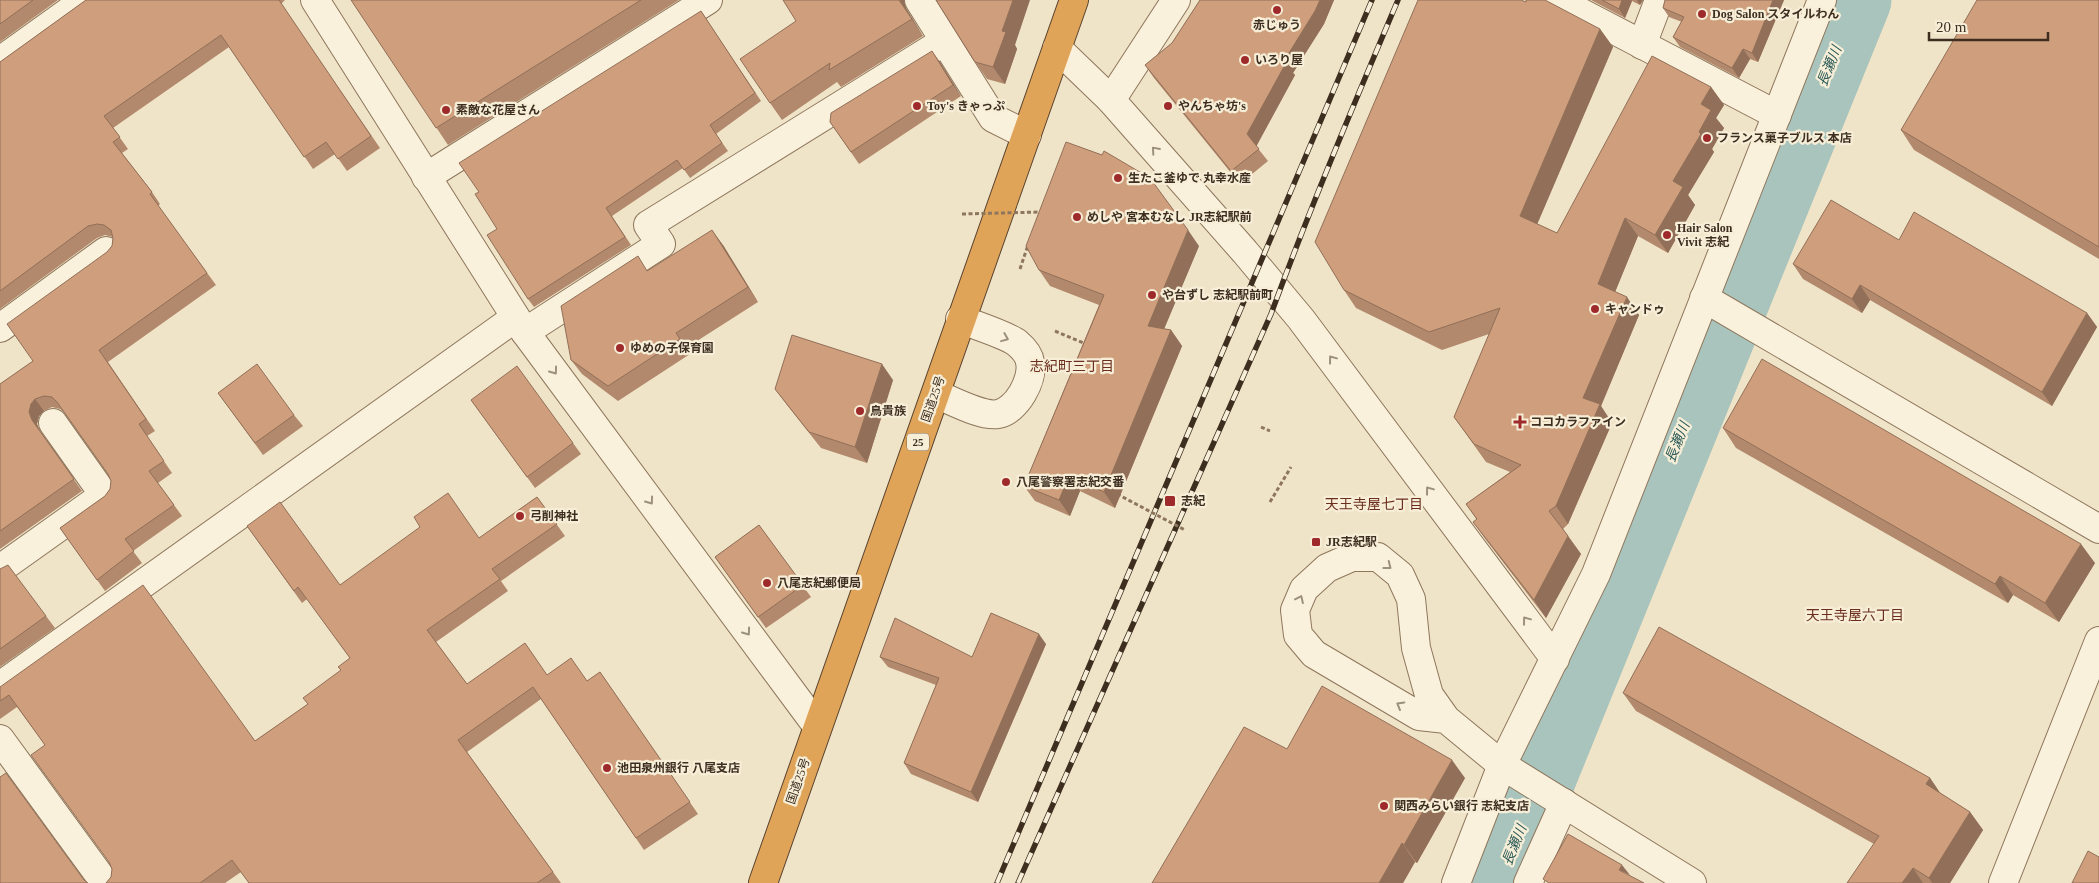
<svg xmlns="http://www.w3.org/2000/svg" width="2099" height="883" font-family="'Times New Roman','Noto Sans JP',serif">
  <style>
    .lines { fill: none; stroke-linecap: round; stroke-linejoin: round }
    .river { stroke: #a9c4bc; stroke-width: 71 }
    .minor-casing { stroke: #8d765c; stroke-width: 30 }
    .highway-casing { stroke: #5b4430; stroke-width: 30 }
    .path { stroke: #8d765c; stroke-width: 3; stroke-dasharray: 4 2.5; stroke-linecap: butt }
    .minor { stroke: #faf1dc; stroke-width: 28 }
    .highway { stroke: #e0a458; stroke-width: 28 }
    .rail-casing { stroke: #3d2e20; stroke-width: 5.5 }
    .rail { stroke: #f7eed8; stroke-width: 4; stroke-dasharray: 11; stroke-linecap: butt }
    .path-bridge { stroke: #8d765c; stroke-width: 3; stroke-dasharray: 4 2.5; stroke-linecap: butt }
    .wall { fill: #b2896c }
    .shaded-wall { fill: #916f58 }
    .building { fill: #cf9f7d; stroke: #916f58 }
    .oneway { stroke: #9c907e }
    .poi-dot { fill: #9e2a2b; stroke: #f7eed8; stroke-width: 2 }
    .labels { text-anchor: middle; stroke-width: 4.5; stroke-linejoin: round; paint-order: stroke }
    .shield { fill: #f7eed8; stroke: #756857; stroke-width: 1 }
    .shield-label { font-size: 11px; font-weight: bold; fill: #3d2e20 }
    .poi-label { font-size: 12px; font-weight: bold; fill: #3d2e20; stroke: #f7eed8; text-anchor: start }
    .street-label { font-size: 12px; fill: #3d2e20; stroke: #f7eed8 }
    .water-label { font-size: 14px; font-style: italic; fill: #2f5d5a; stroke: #f7eed8 }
    .neighbourhood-label { font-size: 14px; fill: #6b2e1e; stroke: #f7eed8 }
  </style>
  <rect width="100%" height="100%" fill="#f0e4c8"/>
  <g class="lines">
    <!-- river -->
    <path class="river" d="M1498,883L1856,0"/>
    <defs>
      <g id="minor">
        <path d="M315,0L525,332L817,726"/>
        <path d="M919,0L993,118L1027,135"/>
        <path d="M1557,0L1777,115"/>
        <path d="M1642,45L1659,0"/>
        <path d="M1057,48L1111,100L1245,252L1301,319L1555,659"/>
        <path d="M0,61L85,0"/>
        <path d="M1111,100L1176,0"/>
        <path d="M426,177L708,0"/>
        <path d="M1704,298L2099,529"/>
        <path d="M0,328L106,251"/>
        <path d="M525,332L661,244L648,225L943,42"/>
        <path d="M936,394C951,400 982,417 998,414C1016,411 1034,380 1030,362C1029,355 1023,348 1017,343C1007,335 974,325 960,319"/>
        <path d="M0,569L104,495L53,423"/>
        <path d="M0,686L515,318"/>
        <path d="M1446,719L1419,716L1314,654L1298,635L1295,610L1304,589L1327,568L1352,557H1378L1400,575L1411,599L1416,648L1429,695L1446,719L1502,765L1692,883"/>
        <path d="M0,739L105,883"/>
        <path d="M1456,883L1502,765L1596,574L1822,0"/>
        <path d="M1528,883L1564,803"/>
        <path d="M2003,883L2099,641"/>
      </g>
      <path id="highway" d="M763,883L1074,0"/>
    </defs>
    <!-- minor casing -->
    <use href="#minor" class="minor-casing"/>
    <!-- highway casing -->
    <use href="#highway" class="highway-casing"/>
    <!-- path -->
    <g class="path">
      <path d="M1020,269L1028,245"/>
      <path d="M1055,331L1086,344"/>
      <path d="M1261,427L1270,431"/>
      <path d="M1270,502L1291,467"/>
    </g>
    <!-- minor -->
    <use href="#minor" class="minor"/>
    <!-- highway -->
    <use href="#highway" class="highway"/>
    <defs>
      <g id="rail">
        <path d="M997,883L1372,0"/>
        <path d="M1018,883L1271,314C1310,208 1354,104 1398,0"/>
      </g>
    </defs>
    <!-- rail casing -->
    <use href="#rail" class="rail-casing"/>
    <!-- rail -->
    <use href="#rail" class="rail"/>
    <!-- path-bridge -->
    <g class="path-bridge">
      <path d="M962,214L1041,212"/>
      <path d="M1117,494L1185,530"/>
    </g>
  </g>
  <!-- wall -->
  <g class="wall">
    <path d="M0,0H58L0,42Z"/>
    <path d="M86,0H285L281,4L380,148L347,171L335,154L313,169L229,47L113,128L128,149L122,153L152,192L160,204L158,206L216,285L108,362L155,431L147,436L172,473L158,483L182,516L133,551L142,563L105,591L60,528L105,496L110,489L111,481L109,474L66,414L60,409L52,407L44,411L39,416L37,424L40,431L82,491L0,549V384L33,361L107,252L112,246L113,238V237L105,235L97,238L0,309V62Z"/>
    <path d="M351,0H679L448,145Z"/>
    <path d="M1200,0H1334L1324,24L1293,73L1295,75L1256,146L1268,161L1240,184L1154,78L1145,65L1172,43Z"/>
    <path d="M1591,0H1643L1640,5L1632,1L1625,18Z"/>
    <path d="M1665,0H1784L1758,62L1750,59L1739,78L1680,47L1673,37L1682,22L1669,17L1663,8Z"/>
    <path d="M2099,0V259L1914,150L1901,130Z"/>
    <path d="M903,1L906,8L923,36L841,87L837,82L782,120L770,103L796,21Z"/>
    <path d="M701,11L761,101L716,134L728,151L690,178L683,168L612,216L631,245L534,307L528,299L497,229L479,192Z"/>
    <path d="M1600,29L1613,47L1537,224L1557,233L1711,87L1724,105L1716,118L1724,128L1712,149L1714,152L1688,195L1695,205L1668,253L1638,236L1615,292L1639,315L1601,406L1612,423L1568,524L1563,529L1581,554L1546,618L1486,540L1473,522L1477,520L1466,504L1510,472L1486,462L1454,417L1489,334L1442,350L1356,308L1344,290Z"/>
    <path d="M1015,45L1017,49L1005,84L987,79L975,62Z"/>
    <path d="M940,62L961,96L859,164L830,122Z"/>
    <path d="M1899,240L2087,313L2097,327L2052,406L1870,300L1862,313L1803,279L1793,264Z"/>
    <path d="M723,245L758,302L686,348L690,354L618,401L582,374L571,360L648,270Z"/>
    <path d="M1199,246L1164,329L1171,330L1182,346L1115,508L1080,491L1070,516L1035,501L1024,486L1099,305L1050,286L1039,270Z"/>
    <path d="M893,380L867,463L821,448L787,405L775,389Z"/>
    <path d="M218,393L294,415L303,426L263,455Z"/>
    <path d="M471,400L573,443L581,454L535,488Z"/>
    <path d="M1723,428L2095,563L2059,622L2013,595L2008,603L1736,448Z"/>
    <path d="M537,497L565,536L501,581L508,591L436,642L467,684L547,675L587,681L600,672L698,814L644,850L541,699L467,752L561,883H249L241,872L225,883H106L111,877L112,869L110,863L45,745L17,707L0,719V687L255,741L308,704L341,670L350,658L307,599L302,603L247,526L340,585L479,538Z"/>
    <path d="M759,525L811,597L766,628L715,557Z"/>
    <path d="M0,569L46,616L55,628L0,667Z"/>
    <path d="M1046,644L978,802L911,774L904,763L936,685L888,667L880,657H972Z"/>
    <path d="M1623,693L1930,778L1940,793L1970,812L1983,830L1950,883H1847L1874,844L1636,711Z"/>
    <path d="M1287,749L1465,778L1417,863L1415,862L1403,883H1152Z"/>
  </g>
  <!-- shaded-wall -->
  <g class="shaded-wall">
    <path d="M899,0H904L906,8L923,36Z"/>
    <path d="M1013,0H1030L1015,45L1017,49L1005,84L993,67L1002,31Z"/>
    <path d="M1320,0H1334L1324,24L1293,73L1295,75L1256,147L1247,134L1284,61Z"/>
    <path d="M1622,0H1631L1632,1L1625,18L1619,9Z"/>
    <path d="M1637,0H1643L1640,5Z"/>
    <path d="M1773,0H1784L1758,62L1752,53Z"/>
    <path d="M1600,29L1613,47L1533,234L1520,216Z"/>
    <path d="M1743,49L1750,59L1739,78L1732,68Z"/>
    <path d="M932,51L940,62L961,96L953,85Z"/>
    <path d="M1711,87L1724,105L1716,118L1724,128L1712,149L1714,152L1688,195L1695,205L1668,253L1655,235L1673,181L1699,132L1701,104Z"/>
    <path d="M1625,218L1638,236L1611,302L1598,284Z"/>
    <path d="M712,230L723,245L758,302L748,287Z"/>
    <path d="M1188,230L1199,246L1159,341L1148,326Z"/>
    <path d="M1860,285L1870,300L1862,313L1852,299Z"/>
    <path d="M1627,297L1639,315L1601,406L1612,423L1568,524L1556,506L1583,398Z"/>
    <path d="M2087,313L2097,327L2052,406L2042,392Z"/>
    <path d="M1171,330L1182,346L1115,508L1104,492Z"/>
    <path d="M882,364L893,380L867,463L855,447Z"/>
    <path d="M35,399L44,411L39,416L37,424L40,432L32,420L29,412L31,404Z"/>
    <path d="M1069,476L1080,491L1070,516L1059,500Z"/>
    <path d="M1568,536L1581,554L1546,618L1534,600Z"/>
    <path d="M2081,544L2095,563L2059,622L2045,603Z"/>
    <path d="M2000,576L2013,595L2008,603L1995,584Z"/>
    <path d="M1039,634L1046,644L978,802L971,792Z"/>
    <path d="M1452,760L1465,778L1417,863L1404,845Z"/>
    <path d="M1930,778L1943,797L1926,784Z"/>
    <path d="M1970,812L1983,830L1950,883H1932L1929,878Z"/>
    <path d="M1402,843L1415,862L1403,883H1379Z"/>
    <path d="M1622,865L1630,875L1619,870Z"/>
    <path d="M1913,868L1923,883H1902Z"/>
  </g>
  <!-- building -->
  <g class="building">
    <path d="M0,0H33L0,24Z"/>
    <path d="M86,0H279L371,136L338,159L326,142L304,157L221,35L104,116L120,137L113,142L152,192L150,194L207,273L99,350L146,419L139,424L164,461L149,471L174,505L125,539L134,551L97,580L60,528L105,496L110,489L111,481L108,474L57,402L52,397L44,396L35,399L31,404L29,412L32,420L74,479L0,531V384L33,361L7,324L107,252L112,246L113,238L111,230L104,225L97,224L88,226L0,291V62Z"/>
    <path d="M351,0H641L436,128Z"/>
    <path d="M783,0H899L912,19L829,70L830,63L770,103L740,59L796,21Z"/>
    <path d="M936,0H1013L1002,31L1006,32L993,67L975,62Z"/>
    <path d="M1200,0H1320L1315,11L1284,61L1286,63L1247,134L1259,149L1231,171L1145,65L1172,43Z"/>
    <path d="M1418,0H1521L1526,2V0H1545L1600,29L1520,216L1557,233L1652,56L1711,87L1701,104L1711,110L1699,132L1701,134L1673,181L1683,187L1655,235L1625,218L1598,284L1627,297L1583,398L1600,404L1556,506L1549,511L1568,536L1534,600L1473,522L1477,519L1466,504L1521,465L1474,444L1454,417L1500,308L1429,332L1344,290L1315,242Z"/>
    <path d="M1602,0H1622L1619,9Z"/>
    <path d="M1665,0H1773L1752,53L1743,49L1732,68L1673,37L1684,17L1663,8Z"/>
    <path d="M1977,0H2099V247L1901,130Z"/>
    <path d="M701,11L755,93L710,125L722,143L684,170L677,160L606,208L625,237L528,299L487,235L497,229L475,194L479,192L459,163Z"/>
    <path d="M932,51L953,85L851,152L830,122L831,113Z"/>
    <path d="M1066,142L1102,155L1104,151L1150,178L1188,230L1148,326L1171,330L1104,492L1069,476L1059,500L1024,486L1104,295L1039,270L1026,246Z"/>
    <path d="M1831,200L1899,240L1914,212L2087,313L2042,392L1860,285L1852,299L1793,264Z"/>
    <path d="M712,230L748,287L676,333L680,339L608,386L571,360L561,306L638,256L647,271Z"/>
    <path d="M792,335L882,364L855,447L809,432L775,389Z"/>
    <path d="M1762,359L2081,544L2045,603L2000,576L1995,584L1723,428Z"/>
    <path d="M257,364L294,415L255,443L218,393Z"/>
    <path d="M517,366L573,443L527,477L471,400Z"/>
    <path d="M448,493L479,538L537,497L557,524L492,569L500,579L427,630L467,684L525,643L547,675L571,658L587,681L600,672L690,802L636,838L533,687L458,740L553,872L537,883H249L232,860L200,883H106L111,877L112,869L109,862L31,755L45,745L9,695L0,701V687L143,585L255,741L308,704L303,698L341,670L338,667L350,658L298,587L294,591L247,526L280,502L340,585L420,527L414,517Z"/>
    <path d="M759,525L803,585L758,617L715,557Z"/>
    <path d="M8,565L46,616L0,649V569Z"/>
    <path d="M991,613L1039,634L971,792L904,763L939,678L880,657L895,618L972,657Z"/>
    <path d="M1659,627L1930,778L1926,784L1970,812L1929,878L1913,868L1902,883H1847L1879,836L1623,693Z"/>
    <path d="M1322,686L1452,760L1404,845L1402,843L1379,883H1152L1244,727L1287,749Z"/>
    <path d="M6,773L84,880L88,883H0V777Z"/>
    <path d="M1568,834L1622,865L1619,870L1644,883H1549L1543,879Z"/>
    <path d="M2088,851L2099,857V883H2072Z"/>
  </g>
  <!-- one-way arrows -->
  <defs><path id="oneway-chevron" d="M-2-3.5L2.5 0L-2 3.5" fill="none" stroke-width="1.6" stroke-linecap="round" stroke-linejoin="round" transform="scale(1.25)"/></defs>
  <g class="oneway">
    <use href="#oneway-chevron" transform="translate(1155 150) rotate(-131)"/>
    <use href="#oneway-chevron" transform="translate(1005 338) rotate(22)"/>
    <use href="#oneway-chevron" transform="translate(1332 359) rotate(-127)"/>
    <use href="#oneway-chevron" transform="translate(554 371) rotate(54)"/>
    <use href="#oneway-chevron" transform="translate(1429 490) rotate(-127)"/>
    <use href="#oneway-chevron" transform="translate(650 501) rotate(54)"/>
    <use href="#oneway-chevron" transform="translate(1388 566) rotate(38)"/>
    <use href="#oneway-chevron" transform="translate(1300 599) rotate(-65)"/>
    <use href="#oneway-chevron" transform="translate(1526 620) rotate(-127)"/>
    <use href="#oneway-chevron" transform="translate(747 632) rotate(54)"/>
    <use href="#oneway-chevron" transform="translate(1400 705) rotate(-150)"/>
  </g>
  <!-- markers -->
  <g class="poi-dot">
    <circle cx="1277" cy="10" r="5"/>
    <circle cx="1702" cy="14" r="5"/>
    <circle cx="1245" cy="60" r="5"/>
    <circle cx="917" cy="106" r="5"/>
    <circle cx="1168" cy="106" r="5"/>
    <circle cx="446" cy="110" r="5"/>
    <circle cx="1707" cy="138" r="5"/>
    <circle cx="1118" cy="178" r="5"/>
    <circle cx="1077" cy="217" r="5"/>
    <circle cx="1667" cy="235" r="5"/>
    <circle cx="1152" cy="295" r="5"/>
    <circle cx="1595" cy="309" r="5"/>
    <circle cx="620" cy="348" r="5"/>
    <circle cx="860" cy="411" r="5"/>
    <path d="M1517.5 414.5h5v5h5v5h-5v5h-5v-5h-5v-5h5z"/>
    <circle cx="1006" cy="482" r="5"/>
    <rect x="1164" y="495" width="12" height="12" rx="2.5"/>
    <circle cx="520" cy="516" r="5"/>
    <rect x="1311" y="537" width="10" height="10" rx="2.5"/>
    <circle cx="767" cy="583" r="5"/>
    <circle cx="607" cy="768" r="5"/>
    <circle cx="1384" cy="806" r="5"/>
  </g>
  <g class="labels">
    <!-- shield labels -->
    <rect class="shield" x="907" y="433.5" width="22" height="17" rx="4"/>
    <g class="shield-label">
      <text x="918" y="446">25</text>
    </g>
    <!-- poi labels -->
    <g class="poi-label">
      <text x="1712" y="18">Dog Salon スタイルわん</text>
      <text x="1277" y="29" text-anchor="middle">赤じゅう</text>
      <text x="1255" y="64">いろり屋</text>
      <text x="927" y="110">Toy's きゃっぷ</text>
      <text x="1178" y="110">やんちゃ坊's</text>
      <text x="456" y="114">素敵な花屋さん</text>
      <text x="1717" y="142">フランス菓子ブルス 本店</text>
      <text x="1128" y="182">生たこ釜ゆで 丸幸水産</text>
      <text x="1087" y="221">めしや 宮本むなし JR志紀駅前</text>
      <text x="1677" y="232">Hair Salon<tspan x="1677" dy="14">Vivit 志紀</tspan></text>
      <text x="1162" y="299">や台ずし 志紀駅前町</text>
      <text x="1605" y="313">キャンドゥ</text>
      <text x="630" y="352">ゆめの子保育園</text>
      <text x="870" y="415">鳥貴族</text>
      <text x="1530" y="426">ココカラファイン</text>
      <text x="1016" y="486">八尾警察署志紀交番</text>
      <text x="1181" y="505">志紀</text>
      <text x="530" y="520">弓削神社</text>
      <text x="1326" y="546">JR志紀駅</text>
      <text x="777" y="587">八尾志紀郵便局</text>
      <text x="617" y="772">池田泉州銀行 八尾支店</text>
      <text x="1394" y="810">関西みらい銀行 志紀支店</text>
    </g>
    <!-- street labels -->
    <g class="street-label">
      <text transform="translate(933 399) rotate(-71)" y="4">国道25号</text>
      <text transform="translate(798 781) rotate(-71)" y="4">国道25号</text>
    </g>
    <!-- water labels -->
    <g class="water-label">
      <text transform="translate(1829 66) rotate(-68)" y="5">長瀬川</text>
      <text transform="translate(1677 442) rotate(-68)" y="5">長瀬川</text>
      <text transform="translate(1514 845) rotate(-68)" y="5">長瀬川</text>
    </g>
    <!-- neighbourhood labels -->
    <g class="neighbourhood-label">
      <text x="1072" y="371">志紀町三丁目</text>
      <text x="1374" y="509">天王寺屋七丁目</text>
      <text x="1855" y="620">天王寺屋六丁目</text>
    </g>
  </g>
  <!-- scale -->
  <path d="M1929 32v8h119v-8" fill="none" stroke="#3d2e20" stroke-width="2.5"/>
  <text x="1936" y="32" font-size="15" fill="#3d2e20" stroke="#f7eed8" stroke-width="4" paint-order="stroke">20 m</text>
</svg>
